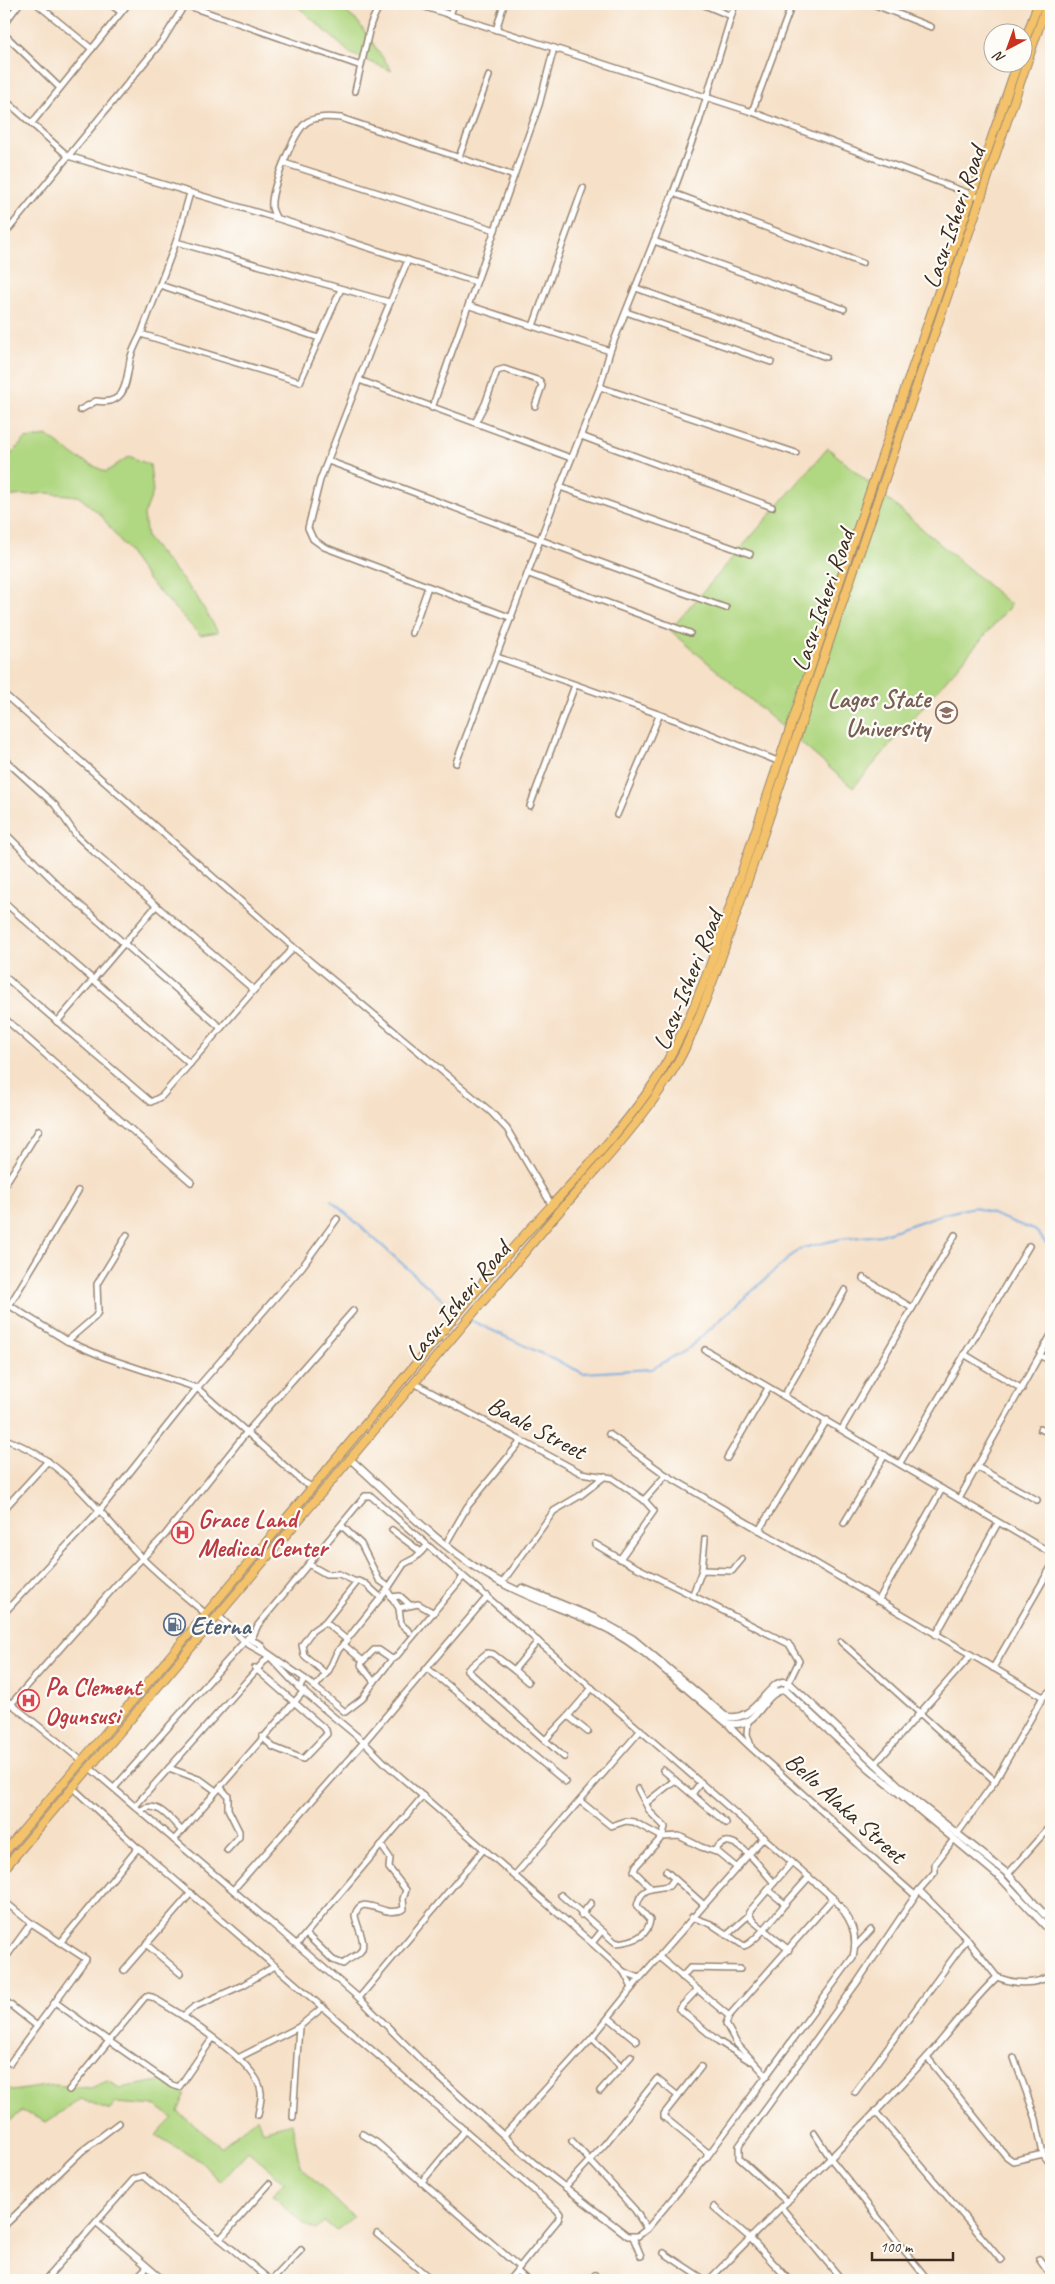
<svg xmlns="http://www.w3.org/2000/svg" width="1055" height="2284" font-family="Caveat,sans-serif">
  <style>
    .green { fill: #b0d781; stroke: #768050 }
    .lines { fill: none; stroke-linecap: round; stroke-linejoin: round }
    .stream { stroke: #6da7dd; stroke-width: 2 }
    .minor-casing { stroke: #988572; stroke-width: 8 }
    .tertiary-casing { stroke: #988572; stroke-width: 9 }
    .primary-casing { stroke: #988572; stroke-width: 10 }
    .minor { stroke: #fff; stroke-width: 5 }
    .tertiary { stroke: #fff; stroke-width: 6 }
    .primary { stroke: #f3c26a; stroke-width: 8 }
    .labels { text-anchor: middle; stroke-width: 4.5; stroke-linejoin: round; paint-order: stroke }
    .street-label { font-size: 25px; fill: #3b2a1e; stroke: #fdfcf7 }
    .education-label { font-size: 25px; font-weight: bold; fill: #785e54; stroke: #fdfcf7; text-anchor: end }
    .health-label { font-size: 25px; font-weight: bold; fill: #be3a42; stroke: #fdfcf7; text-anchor: start }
    .service-label { font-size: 25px; font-weight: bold; fill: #4e5e75; stroke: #fdfcf7; text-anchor: start }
  </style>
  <rect width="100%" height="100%" fill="#fdfcf7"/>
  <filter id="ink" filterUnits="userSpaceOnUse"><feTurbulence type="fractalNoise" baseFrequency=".02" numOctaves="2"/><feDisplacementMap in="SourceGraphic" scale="10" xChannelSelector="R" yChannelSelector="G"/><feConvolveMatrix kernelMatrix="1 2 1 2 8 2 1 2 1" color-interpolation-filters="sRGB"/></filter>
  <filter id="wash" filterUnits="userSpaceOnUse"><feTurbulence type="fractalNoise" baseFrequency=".0096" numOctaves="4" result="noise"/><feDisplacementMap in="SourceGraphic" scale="20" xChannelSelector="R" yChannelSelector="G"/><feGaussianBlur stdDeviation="1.12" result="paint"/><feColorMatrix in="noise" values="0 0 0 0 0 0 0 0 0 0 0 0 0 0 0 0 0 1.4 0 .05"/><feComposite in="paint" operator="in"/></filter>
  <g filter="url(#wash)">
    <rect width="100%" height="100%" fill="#f6e0c7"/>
    <!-- green -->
    <g class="green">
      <path d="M295,4H336L358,22L392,71L351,54Z"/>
      <path d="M48,436L76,457L106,472L129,456L150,465L153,492L144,515L147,538L197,597L218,632L200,635L150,582L101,515L78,496L47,493L4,497V462L25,439Z"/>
      <path d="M828,448L1011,605L853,788L670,630Z"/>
      <path d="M165,2080L185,2094L178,2112L221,2147L257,2118L262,2131L292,2123L300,2166L353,2217L337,2230L324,2222L315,2230L301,2222L273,2195L284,2182L248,2151L220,2182L200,2161L156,2135L173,2118L156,2106L116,2103L110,2110L81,2099L46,2122L22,2111L4,2126V2087L12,2091L53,2085L91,2088L107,2081L120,2088Z"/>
    </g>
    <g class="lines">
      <!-- stream -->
      <g class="stream">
        <path d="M331,1200L455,1311"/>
        <path d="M470,1320L583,1373L652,1369L690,1347L799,1249L840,1239L881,1235L943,1214L974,1207L1036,1231L1051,1249"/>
      </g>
    </g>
  </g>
  <g filter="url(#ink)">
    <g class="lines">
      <defs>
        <g id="minor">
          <path d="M37,4L92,49"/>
          <path d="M110,4L121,12"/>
          <path d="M183,4L361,66"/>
          <path d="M416,4L554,48"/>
          <path d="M702,4L731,16"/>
          <path d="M873,4L931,27"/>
          <path d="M4,9L11,14"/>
          <path d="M450,15L454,4"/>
          <path d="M4,24L19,4"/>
          <path d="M496,30L504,4"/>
          <path d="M4,34L60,88"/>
          <path d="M355,91L371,23L380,4"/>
          <path d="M4,99L68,156L276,218"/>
          <path d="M752,112L792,4"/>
          <path d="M32,123L128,4"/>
          <path d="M459,157L489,76"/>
          <path d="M284,163L495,230"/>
          <path d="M673,193L862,263"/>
          <path d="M4,235L163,40L185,4"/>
          <path d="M654,241L844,309"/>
          <path d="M176,242L190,193"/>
          <path d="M408,260L375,338L320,480L308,528L313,539L324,547L512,618"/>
          <path d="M476,282L276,218C275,215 272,210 272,207C270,191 294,131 307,122C317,116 330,117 341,118L514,176"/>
          <path d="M160,285L319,338"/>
          <path d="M636,288L826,357"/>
          <path d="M341,289L300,382L141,334L176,242L389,302"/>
          <path d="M470,306L610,351"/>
          <path d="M626,312L771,362"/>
          <path d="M533,326L583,188"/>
          <path d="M359,380L571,458"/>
          <path d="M600,387L796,453"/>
          <path d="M432,408L539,105L554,48L752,112L981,198"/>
          <path d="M80,410L96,401C126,406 126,383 130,360C132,351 137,342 141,334"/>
          <path d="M475,423L485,404L497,371L504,369L540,381L542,386L535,406"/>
          <path d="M581,436L772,507"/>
          <path d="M328,461C461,509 593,561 726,608"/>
          <path d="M560,487L750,554"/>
          <path d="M529,574L690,633"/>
          <path d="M412,633L428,587"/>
          <path d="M497,657L678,721L780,762"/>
          <path d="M4,694L292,946L491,1112L507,1129L551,1204"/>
          <path d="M4,759L55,805L76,835L93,851L254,990"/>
          <path d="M456,763L560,487L600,387L610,351L673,193L699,122L735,4"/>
          <path d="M530,806L575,685"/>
          <path d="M617,815L659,716"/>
          <path d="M4,832L63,890L221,1028"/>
          <path d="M4,902L190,1064"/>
          <path d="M4,976L151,1102L162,1096L254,990L290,952L292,946"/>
          <path d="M4,1018L191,1182"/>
          <path d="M57,1022L156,906"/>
          <path d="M4,1186L39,1130"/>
          <path d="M863,1278L912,1308"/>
          <path d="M4,1302L67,1341L104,1357L197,1388L303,1482L312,1487"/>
          <path d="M9,1306L78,1191"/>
          <path d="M67,1341L95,1317L98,1312L97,1284L127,1235"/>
          <path d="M705,1350L1051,1553"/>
          <path d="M964,1354L1022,1389"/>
          <path d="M1041,1356L1051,1361"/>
          <path d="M414,1383L581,1473L612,1478L644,1500L654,1511L620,1559"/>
          <path d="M784,1396L845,1290"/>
          <path d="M842,1429L955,1235"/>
          <path d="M1040,1429L1051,1433"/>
          <path d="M609,1434L666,1475L1043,1697"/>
          <path d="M4,1439C63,1457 101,1515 142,1558C162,1578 185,1596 206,1614"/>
          <path d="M727,1458L768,1388"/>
          <path d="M900,1463L1029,1246"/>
          <path d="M977,1467L1037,1500"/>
          <path d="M959,1499L1051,1335"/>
          <path d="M644,1500L666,1475"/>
          <path d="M4,1509L48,1461"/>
          <path d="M844,1523L885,1455"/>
          <path d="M342,1526L361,1544L379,1580L389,1587"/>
          <path d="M392,1530L421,1552"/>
          <path d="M759,1530L827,1420"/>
          <path d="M448,1540L467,1507L521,1441"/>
          <path d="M595,1544L620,1559L789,1644L799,1661L785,1690"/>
          <path d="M310,1565L326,1574H339L356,1582"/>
          <path d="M702,1570L705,1539"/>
          <path d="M504,1580L554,1511L581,1495L605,1476"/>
          <path d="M387,1590L399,1608L418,1604L434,1613"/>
          <path d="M693,1594L702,1570L732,1571L742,1559"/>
          <path d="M391,1597L400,1596L410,1605"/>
          <path d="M878,1601L942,1489"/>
          <path d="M399,1608L401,1624L410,1632"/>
          <path d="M4,1613L100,1510L197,1388L302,1267L337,1219"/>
          <path d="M218,1615L246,1643L269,1656L299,1688L364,1742L387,1765L592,1943L624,1972L632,1988"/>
          <path d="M325,1622L347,1640"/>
          <path d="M936,1635L998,1523"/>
          <path d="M841,1642L995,1781"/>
          <path d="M343,1644L363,1661L374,1650H379L392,1659L395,1658L463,1577"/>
          <path d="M255,1668L326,1730L327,1734L303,1759L273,1747L262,1737"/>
          <path d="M427,1668L566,1782"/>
          <path d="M993,1668L1051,1567"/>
          <path d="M514,1670L493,1654L487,1653L467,1670L564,1757"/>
          <path d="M326,1674L304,1655L302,1645L312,1631L325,1622L358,1581L366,1584L381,1598"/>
          <path d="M305,1679L265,1651L260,1644L251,1640L258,1625L365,1496H371L833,1898C849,1916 859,1931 853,1957L707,2157"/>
          <path d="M374,1682L392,1659"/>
          <path d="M528,1682L514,1670L538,1641"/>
          <path d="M315,1687L345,1712L362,1699L374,1682L361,1665L363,1661"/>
          <path d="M299,1688L305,1679L315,1687L329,1670L337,1652L387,1590L404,1564L415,1558L427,1546"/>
          <path d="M4,1698L82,1761"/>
          <path d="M4,1712L118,1583L165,1535L246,1433L353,1311"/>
          <path d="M748,1722L747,1734L751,1746"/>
          <path d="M727,1723C744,1744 766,1760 785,1778C829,1817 871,1857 916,1896"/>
          <path d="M588,1732L568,1716L592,1688"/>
          <path d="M545,1740L568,1716"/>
          <path d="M875,1764L971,1655"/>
          <path d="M90,1768L359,1998L429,2068L534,2163L628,2236H638L647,2229L707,2157V2152L664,2117V2114L701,2067"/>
          <path d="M169,1768L201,1780L216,1791"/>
          <path d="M663,1770L726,1823"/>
          <path d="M115,1787L252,1633"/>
          <path d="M220,1787L228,1796V1809L239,1831V1837L227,1850"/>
          <path d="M73,1788L138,1848L557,2210L560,2214L558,2220L509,2280"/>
          <path d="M638,1789L650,1812L665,1827L662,1837L636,1866L634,1871L651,1888"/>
          <path d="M692,1794L701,1782"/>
          <path d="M580,1801L611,1826L626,1821L634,1822L662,1837L679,1836L701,1847L719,1853L736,1867"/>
          <path d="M646,1803L675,1780"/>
          <path d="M136,1805L269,1656"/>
          <path d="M141,1810C157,1799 171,1820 182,1831"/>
          <path d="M957,1834L995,1781L1043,1697L1051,1690"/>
          <path d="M174,1840L304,1691"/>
          <path d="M714,1851C718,1847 723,1840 730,1842C745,1845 764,1872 774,1883"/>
          <path d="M666,1871L703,1904"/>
          <path d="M1008,1874L1051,1825"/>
          <path d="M515,1875L641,1730"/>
          <path d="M233,1890L364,1742L488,1596"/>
          <path d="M768,1890L785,1904L809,1877"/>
          <path d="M561,1895L616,1943C631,1942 648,1937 650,1920L637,1906C641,1886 653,1889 669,1886L674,1879"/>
          <path d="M4,1901L31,1923L86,1959L55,2002L109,2041L146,1996L152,1997L183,2016L194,2007L243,1985L275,1966"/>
          <path d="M581,1915L591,1903"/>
          <path d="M692,1917L711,1924L744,1946C756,1942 776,1915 785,1904"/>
          <path d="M306,1934L333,1960L343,1964C348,1959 356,1956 359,1953C369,1945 356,1926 355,1915C362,1891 383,1920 404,1909L403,1899L406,1890L389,1868L390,1858L381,1845"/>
          <path d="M727,1935L749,1915"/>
          <path d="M967,1939L997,1977"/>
          <path d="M60,1943L138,1848"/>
          <path d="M592,1943L601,1932"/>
          <path d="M146,1944L180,1973"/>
          <path d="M297,1944L423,1796"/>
          <path d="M855,1947L871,1930"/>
          <path d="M789,1950L752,1920L749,1912L792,1862"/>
          <path d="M659,1957L729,2016L726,2024L737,2044L767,2076"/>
          <path d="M4,1960L31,1923"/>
          <path d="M124,1970L191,1893"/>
          <path d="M624,1972L640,1978"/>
          <path d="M682,1977L690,1968L740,1969"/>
          <path d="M697,1990L679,2009L718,2041L750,2061"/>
          <path d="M359,1998L484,1849"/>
          <path d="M4,2000L37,2026"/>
          <path d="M183,2016C204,2032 258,2065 261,2092C262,2099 259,2108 258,2115"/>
          <path d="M729,2016L833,1898"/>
          <path d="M609,2018L637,2041"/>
          <path d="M592,2038L621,2066"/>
          <path d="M927,2057L1006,2156L1013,2161L1043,2154"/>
          <path d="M238,2058L299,2027L323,2007"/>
          <path d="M1014,2058L1036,2119L1043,2154L1051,2165"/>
          <path d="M10,2063L55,2002"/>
          <path d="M69,2090L109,2041L172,2085L179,2087L212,2039"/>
          <path d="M600,2091L631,2056"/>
          <path d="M855,2092L967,1939L919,1890"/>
          <path d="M875,2111L1001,2260"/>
          <path d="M293,2117L299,2027"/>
          <path d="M814,2133L831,2159L928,2280"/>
          <path d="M362,2134L377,2143L519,2267"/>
          <path d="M504,2135L592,2038L640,1978L764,1837"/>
          <path d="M572,2141L635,2210L647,2229"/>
          <path d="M421,2183L465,2130"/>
          <path d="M565,2187L605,2144L657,2079L678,2096"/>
          <path d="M787,2202L739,2158V2146L856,1984L919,1890L935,1872V1864L954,1839"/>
          <path d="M714,2207L750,2238L789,2280"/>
          <path d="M782,2208L842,2280"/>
          <path d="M96,2222L163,2280"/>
          <path d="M4,2226L82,2151L119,2123"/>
          <path d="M377,2234L432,2280"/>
          <path d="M633,2237L641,2256"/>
          <path d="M220,2239L269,2184"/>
          <path d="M664,2253L705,2280"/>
          <path d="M1039,2259L1051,2276"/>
          <path d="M517,2271L527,2280"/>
          <path d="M45,2280L134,2179L143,2176L270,2280"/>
          <path d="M134,2280L147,2267"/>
          <path d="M272,2280L301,2250"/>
          <path d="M591,2280L595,2275"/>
          <path d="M709,2280C781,2206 857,2135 927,2057C951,2030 971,2002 997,1977C1014,1984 1035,1986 1051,1975"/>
        </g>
        <g id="tertiary">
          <path d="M350,1459C397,1501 446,1554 502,1583C537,1602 575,1612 610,1630C622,1637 634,1645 645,1653L727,1723C761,1731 760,1691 785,1690L870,1769L1001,1878L1051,1932"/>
          <path d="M522,1588L595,1618L633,1639L725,1716C750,1723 760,1697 777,1684L782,1682H788L911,1797L1008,1874L1051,1922"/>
        </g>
        <g id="primary">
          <path d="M1022,49L1038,4"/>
          <path d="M4,1853C165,1662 327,1472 486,1279C539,1215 602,1157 650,1089C676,1051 694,1008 710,966L882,456L1018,62"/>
          <path d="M4,1869L550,1222C591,1175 636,1129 670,1075C691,1042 704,1004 718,967L1047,4"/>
        </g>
      </defs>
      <!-- minor casing -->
      <use href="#minor" class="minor-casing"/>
      <!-- tertiary casing -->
      <use href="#tertiary" class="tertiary-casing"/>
      <!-- primary casing -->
      <use href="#primary" class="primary-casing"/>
      <!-- minor -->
      <use href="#minor" class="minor"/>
      <!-- tertiary -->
      <use href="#tertiary" class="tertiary"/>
      <!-- primary -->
      <use href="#primary" class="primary"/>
    </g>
  </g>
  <!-- icons -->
  <defs>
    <symbol id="university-ring" viewBox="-11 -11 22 22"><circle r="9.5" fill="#fdfcf7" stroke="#8d6e63" stroke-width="1.5"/><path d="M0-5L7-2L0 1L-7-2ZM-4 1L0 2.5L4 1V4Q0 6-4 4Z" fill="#8d6e63"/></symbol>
    <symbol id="hospital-ring" viewBox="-11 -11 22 22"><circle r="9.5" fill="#fdfcf7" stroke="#e0444e" stroke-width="1.5"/><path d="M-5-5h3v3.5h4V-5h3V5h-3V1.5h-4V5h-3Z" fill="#e0444e"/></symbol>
    <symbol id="fuel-ring" viewBox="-11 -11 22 22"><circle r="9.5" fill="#fdfcf7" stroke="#5c6f8a" stroke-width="1.5"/><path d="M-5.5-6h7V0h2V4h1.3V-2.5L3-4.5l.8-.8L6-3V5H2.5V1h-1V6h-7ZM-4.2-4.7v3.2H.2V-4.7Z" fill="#5c6f8a"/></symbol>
  </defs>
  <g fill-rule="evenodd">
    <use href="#university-ring" x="934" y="700" width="25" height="25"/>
    <use href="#hospital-ring" x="170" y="1520" width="25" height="25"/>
    <use href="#fuel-ring" x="162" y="1612" width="25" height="25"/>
    <use href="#hospital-ring" x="16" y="1688" width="25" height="25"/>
  </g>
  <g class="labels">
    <!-- street labels -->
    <g class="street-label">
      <text transform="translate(953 217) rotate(-71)" y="9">Lasu-Isheri Road</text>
      <text transform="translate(822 600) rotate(-71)" y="9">Lasu-Isheri Road</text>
      <text transform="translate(687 980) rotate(-68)" y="9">Lasu-Isheri Road</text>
      <text transform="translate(457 1301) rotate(-50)" y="9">Lasu-Isheri Road</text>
      <text transform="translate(537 1427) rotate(28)" y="9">Baale Street</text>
      <text transform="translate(846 1807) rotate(42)" y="9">Bello Alaka Street</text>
    </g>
    <!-- education labels -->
    <g class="education-label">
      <text x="930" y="707">Lagos State<tspan x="930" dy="29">University</tspan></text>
    </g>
    <!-- health labels -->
    <g class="health-label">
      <text x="198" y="1527">Grace Land<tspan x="198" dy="29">Medical Center</tspan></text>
      <text x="45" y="1695">Pa Clement<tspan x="45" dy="29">Ogunsusi</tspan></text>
    </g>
    <!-- service labels -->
    <g class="service-label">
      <text x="190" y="1634">Eterna</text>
    </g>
  </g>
  <!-- margin -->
  <rect width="1055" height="2284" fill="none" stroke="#fdfcf7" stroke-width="20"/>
  <!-- north arrow -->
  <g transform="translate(1008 48) rotate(221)"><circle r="24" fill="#fdfcf7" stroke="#afa8a0"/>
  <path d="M0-4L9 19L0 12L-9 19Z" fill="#c8321e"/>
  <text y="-8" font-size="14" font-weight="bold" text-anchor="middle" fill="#3b2a1e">N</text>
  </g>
  <!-- scale -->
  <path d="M872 2252v8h81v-8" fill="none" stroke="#3b2a1e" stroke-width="2.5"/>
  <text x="880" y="2252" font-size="15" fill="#3b2a1e" stroke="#fdfcf7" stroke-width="4" paint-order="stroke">100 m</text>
</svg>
